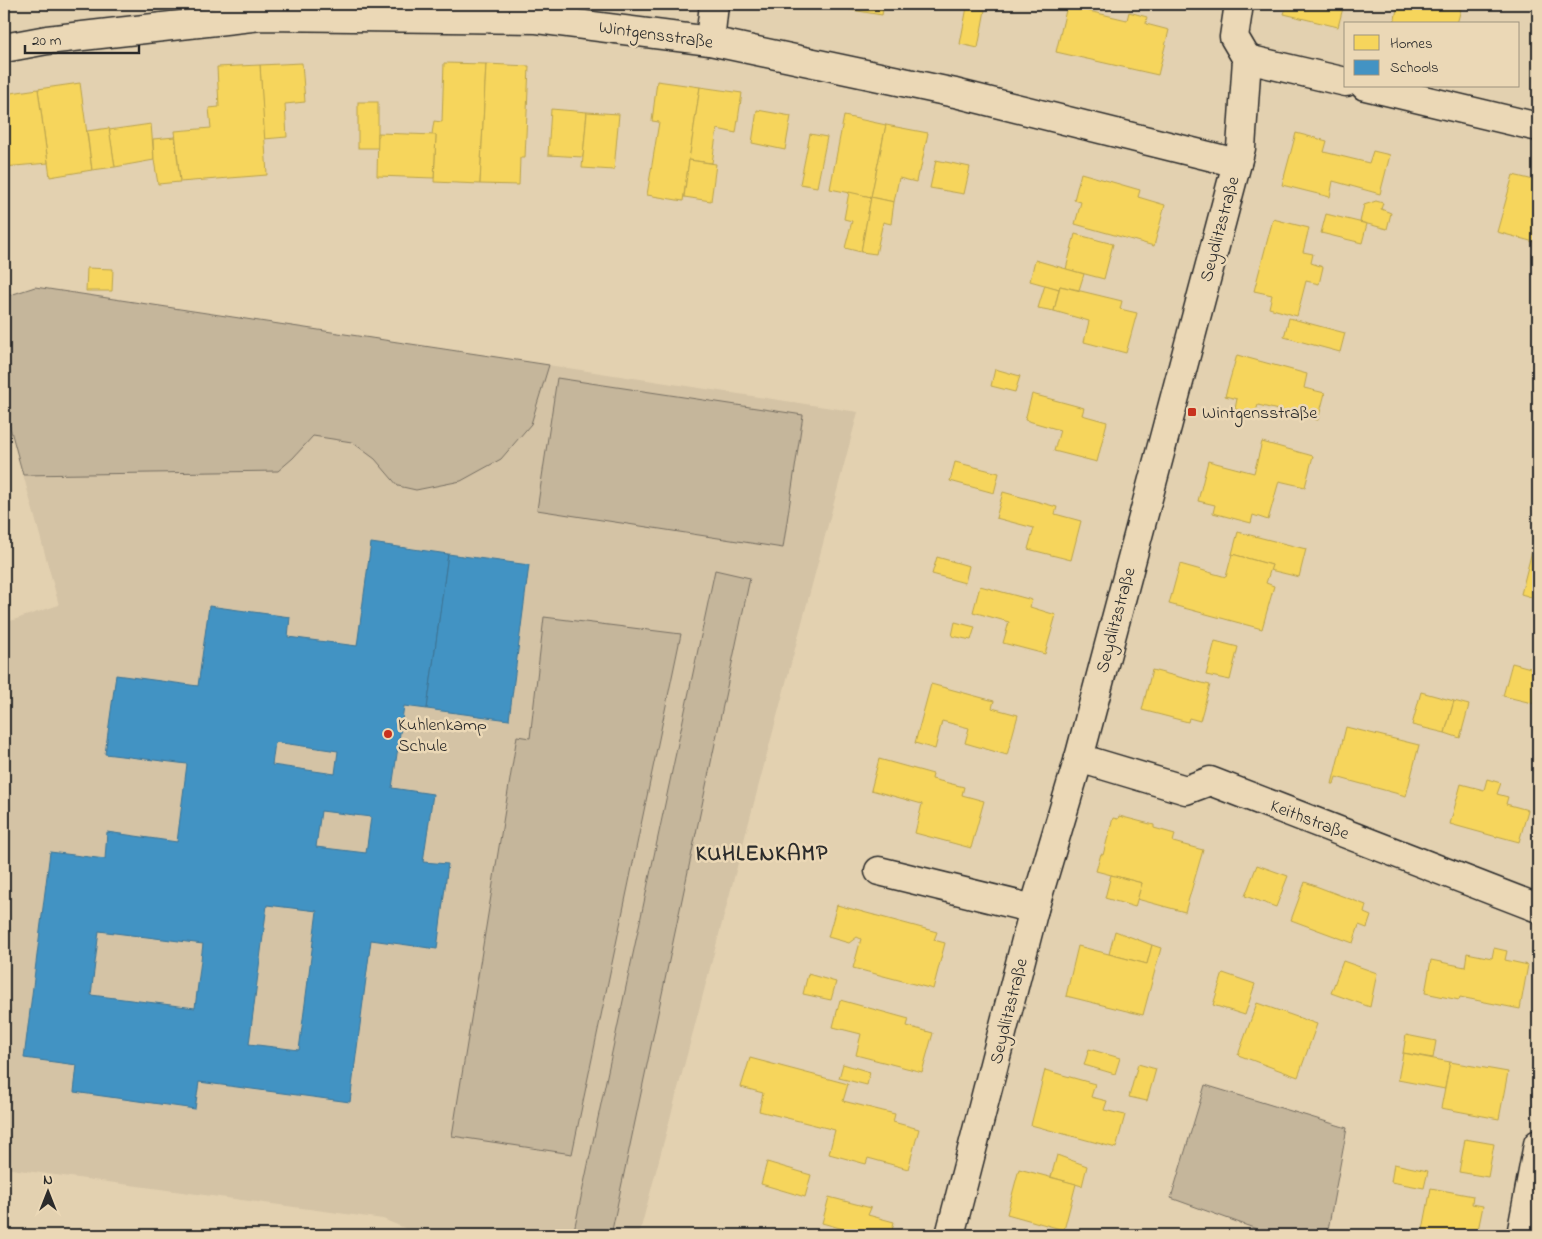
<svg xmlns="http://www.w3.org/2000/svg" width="1542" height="1239" font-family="'Indie Flower',sans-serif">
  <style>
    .built { fill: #d4c3a5 }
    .green { fill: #c5b69b; stroke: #787063 }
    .homes { fill: #f6d55c; stroke: #b9a24d }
    .schools { fill: #4393c3; stroke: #3c7495; fill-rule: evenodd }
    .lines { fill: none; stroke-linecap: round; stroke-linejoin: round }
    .minor-casing { stroke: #2b2b2b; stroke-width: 31 }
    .minor { stroke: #ebd8b6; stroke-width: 28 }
    .poi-dot { fill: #c8321e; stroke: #ebd8b6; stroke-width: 2 }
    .labels { text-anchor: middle; stroke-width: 5; stroke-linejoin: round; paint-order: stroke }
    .street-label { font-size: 18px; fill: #2b2b2b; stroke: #ebd8b6 }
    .poi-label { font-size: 18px; fill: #2b2b2b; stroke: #ebd8b6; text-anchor: start }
    .district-label { font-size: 22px; font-weight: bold; letter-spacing: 1px; fill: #2b2b2b; stroke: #ebd8b6 }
  </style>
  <rect width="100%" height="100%" fill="#e3d1b0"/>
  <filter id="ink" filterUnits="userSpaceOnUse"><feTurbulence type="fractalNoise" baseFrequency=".02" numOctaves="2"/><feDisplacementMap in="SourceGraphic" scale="10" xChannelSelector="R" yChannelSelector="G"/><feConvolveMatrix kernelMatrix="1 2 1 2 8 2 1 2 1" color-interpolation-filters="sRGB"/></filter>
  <g filter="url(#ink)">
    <!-- built -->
    <path class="built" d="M35,287L858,412L639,1235H421L383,1219L4,1168V623L59,605L4,405V297Z"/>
    <!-- green -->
    <g class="green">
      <path d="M35,287L549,365L531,424L501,459L461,481L416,490L398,486L375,459L352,442L313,436L293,458L278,471L23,475L4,405V297Z"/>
      <path d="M557,378L803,415L783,548L537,510Z"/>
      <path d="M715,570L750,578L611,1235H573Z"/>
      <path d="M544,617L681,634L572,1154L452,1136L517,736L530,738Z"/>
      <path d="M1205,1085L1347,1128L1327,1235H1273L1171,1198Z"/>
    </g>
    <!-- homes -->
    <g class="homes">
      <path d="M813,4H840V8Z"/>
      <path d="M840,4H884L882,15L840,8Z"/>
      <path d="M1287,4H1344L1338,27L1284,14Z"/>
      <path d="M1398,4H1440L1461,9L1457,24H1394Z"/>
      <path d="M1067,6L1127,20L1129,12L1147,17L1146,24L1169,30L1158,75L1056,52Z"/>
      <path d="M967,7L985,10L978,48L960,44Z"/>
      <path d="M302,63L305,102L285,104L287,137L264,139L260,65Z"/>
      <path d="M444,63L486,64L480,184L434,182L436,135L432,134L434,121L442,122Z"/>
      <path d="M486,64L529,66L525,158H520L519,185L480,184Z"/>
      <path d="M260,65L267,175L180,182L175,131L211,128L209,108L219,107L217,67Z"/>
      <path d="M657,81L700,87L683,201L647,195L659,122L652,121Z"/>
      <path d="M80,83L92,170L50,177L38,89Z"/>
      <path d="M700,87L742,93L736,133L717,129L712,163L689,160Z"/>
      <path d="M38,89L48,163L4,167V94Z"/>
      <rect x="358" y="102" width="20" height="46"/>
      <path d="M551,109L587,112L583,157L548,155Z"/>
      <path d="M757,110L791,116L785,150L752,143Z"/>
      <path d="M587,112L619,114L614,170L582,168Z"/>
      <path d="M844,116L886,125L871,197L830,189Z"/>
      <path d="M151,124L154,160L115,167L109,130Z"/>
      <path d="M886,125L928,133L920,172H918L916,182L899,178L894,202L871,197Z"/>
      <path d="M109,128L115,167L92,170L87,131Z"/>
      <path d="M378,133L436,135L434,178L377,176Z"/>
      <path d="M1296,133L1327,141L1324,152L1369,163L1373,151L1390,155L1380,194L1333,181L1330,197L1282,185Z"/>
      <path d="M810,134L827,137L817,187L800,184Z"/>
      <path d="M175,137L180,182L158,184L154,160L153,139Z"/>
      <path d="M689,160L716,164L711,201L684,197Z"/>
      <path d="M936,160L970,167L964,194L930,188Z"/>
      <path d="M1081,173L1140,190L1138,197L1165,205L1154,246L1075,224L1081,202L1074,200Z"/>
      <path d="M1513,175L1538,181V243L1497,232Z"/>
      <path d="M849,192L871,197L861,252L845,248L852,221L844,219Z"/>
      <path d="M871,197L894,202L891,224L883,222L876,254L861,252Z"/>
      <path d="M1376,201L1383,203L1381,209L1391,213L1387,229L1360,222L1364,205Z"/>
      <path d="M1326,214L1367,224L1362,243L1321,233Z"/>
      <path d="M1273,219L1309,228L1303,252L1313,254L1311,263L1323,267L1319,284L1306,281L1297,316L1269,308L1272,295L1254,291Z"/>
      <path d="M1075,234L1113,244L1104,279L1066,269Z"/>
      <path d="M1035,260L1084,274L1079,290L1060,286L1059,289L1030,281Z"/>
      <path d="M87,268L113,269L112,291H86Z"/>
      <path d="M1045,285L1059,289L1054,311L1038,308Z"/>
      <path d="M1060,286L1122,301L1120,309L1137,313L1126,353L1084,342L1089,321L1054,311Z"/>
      <path d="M1289,318L1345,333L1340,352L1284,337Z"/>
      <path d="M1237,355L1307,374L1304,388L1325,393L1318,420L1258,405L1255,414L1235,409L1237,399L1225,396Z"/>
      <path d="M995,369L1020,376L1015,392L991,386Z"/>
      <path d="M1032,394L1084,408L1082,415L1107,422L1097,462L1054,451L1060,430L1025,420Z"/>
      <path d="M1262,442L1313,456L1305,487L1279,481L1268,520L1253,515L1251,523L1213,513L1215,505L1198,501L1208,461L1254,473Z"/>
      <path d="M955,462L999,473L994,493L950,481Z"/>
      <path d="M1003,492L1057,507L1055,514L1081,521L1071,560L1028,549L1034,528L996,518Z"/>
      <path d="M1238,532L1306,549L1299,577L1270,570L1272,565L1232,554Z"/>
      <path d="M1532,551L1538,552V599L1521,594Z"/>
      <path d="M1232,554L1272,565L1266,583L1274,586L1262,629L1169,604L1180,564L1226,577Z"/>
      <path d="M937,557L969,566L965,583L932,574Z"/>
      <path d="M980,586L1032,600L1030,607L1056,615L1045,654L1003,643L1009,622L973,612Z"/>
      <path d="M955,622L975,627L971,640L952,636Z"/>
      <path d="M1215,641L1238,647L1230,680L1206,675Z"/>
      <path d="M1512,663L1538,670V696L1536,704L1503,696Z"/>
      <path d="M1152,670L1210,685L1200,721L1189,718L1188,722L1142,710Z"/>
      <path d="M931,684L994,701L992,708L1018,715L1007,755L965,743L969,728L942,721L935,749L915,743Z"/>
      <path d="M1421,692L1454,701L1445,733L1412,725Z"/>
      <path d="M1454,701L1469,705L1460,738L1445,733Z"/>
      <path d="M1346,727L1419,745L1406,796L1336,777L1334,784H1332Z"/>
      <path d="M879,759L933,774L932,779L964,787L962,795L984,801L971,848L915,833L922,804L871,790Z"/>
      <path d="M1487,779L1501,783L1497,794L1508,797L1506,804L1528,810L1519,842L1497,836V837L1450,824L1461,784L1484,790Z"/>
      <path d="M1119,816L1154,825V828L1175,834L1173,842L1203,850L1185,912L1137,899L1142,883L1096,871L1101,854L1103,855L1113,818L1118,819Z"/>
      <path d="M1257,865L1288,876L1276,907L1245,896Z"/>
      <path d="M1111,875L1142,883L1135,907L1105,898Z"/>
      <path d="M1305,882L1366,905L1364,913L1371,916L1367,928L1359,925L1353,943L1291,920Z"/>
      <path d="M837,905L937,932L934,940L945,943L933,989L853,968L861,939L857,937L849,943L828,937Z"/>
      <path d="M1115,931L1152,945L1147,964L1109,954Z"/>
      <path d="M1152,945L1161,948L1143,1015L1066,996L1078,946L1147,964Z"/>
      <path d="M1494,948L1507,951L1505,960L1528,965L1520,1009L1460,997L1459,1000L1425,993L1431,960L1465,967L1467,953L1492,958Z"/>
      <path d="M1343,961L1377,973L1370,1007L1331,993Z"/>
      <path d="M1223,973L1255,984L1245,1015L1213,1005Z"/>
      <path d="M808,974L836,982L831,1000L803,994Z"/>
      <path d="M840,1000L909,1019L907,1026L933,1033L922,1072L856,1055L861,1034L833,1027Z"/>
      <path d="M1257,1003L1317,1024L1298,1077L1238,1055Z"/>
      <path d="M1406,1035L1436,1041L1433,1058L1403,1053Z"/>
      <path d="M1089,1049L1120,1058L1115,1074L1084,1065Z"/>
      <path d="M1403,1053L1450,1062L1445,1089L1398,1080Z"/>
      <path d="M750,1058L848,1084L843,1101L895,1114L893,1122L919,1129L908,1169L868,1158L866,1164L829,1154L835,1130L759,1111L763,1093L741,1087Z"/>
      <path d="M1450,1062L1508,1072L1499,1119L1441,1108Z"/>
      <path d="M843,1064L870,1072L867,1085L839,1078Z"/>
      <path d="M1138,1064L1156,1069L1147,1101L1129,1097Z"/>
      <path d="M1045,1070L1095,1084L1091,1097L1107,1101L1104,1110L1125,1115L1116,1148L1031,1125Z"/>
      <path d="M1465,1139L1494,1144L1488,1177L1459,1172Z"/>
      <path d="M1057,1155L1087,1166L1082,1186L1051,1177Z"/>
      <path d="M767,1162L811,1175L805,1197L761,1184Z"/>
      <path d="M1394,1164L1428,1171L1424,1188L1391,1182Z"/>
      <path d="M1019,1169L1076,1184L1064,1230L1007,1214Z"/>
      <path d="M1431,1188L1473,1196L1472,1204L1483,1206L1477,1235H1422Z"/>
      <path d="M829,1197L871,1208L868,1215L894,1222L891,1235H845L847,1230L822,1223Z"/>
    </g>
    <!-- schools -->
    <g class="schools">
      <path d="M371,543L448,554L427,709L404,706L392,788L433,794L423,862L448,864L437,949L371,940L350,1102L199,1082L195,1109L74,1092L77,1065L24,1058L50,852L105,859L107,832L177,842L187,764L105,754L116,675L198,686L209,606L290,617L288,637L357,646ZM275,742L338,751L335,774L272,765ZM321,811L371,817L366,853L316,847ZM267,905L317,911L299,1050L249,1044ZM99,931L203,944L195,1008L91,995Z"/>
      <path d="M448,554L529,565L509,720L427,709Z"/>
    </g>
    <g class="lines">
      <defs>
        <g id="minor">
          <path d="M710,41L714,4"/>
          <path d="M4,48L47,40L261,16L537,19L710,41L955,93L1237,163"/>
          <path d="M1247,59L1346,82"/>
          <path d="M1365,86L1538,127"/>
          <path d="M1079,758L1186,790L1210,781L1538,908"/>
          <path d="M879,871L1034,909"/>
          <path d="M950,1235L1034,909L1079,758L1241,148L1247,59L1234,37L1239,4"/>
          <path d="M1521,1235L1538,1144"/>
        </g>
      </defs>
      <!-- minor casing -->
      <use href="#minor" class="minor-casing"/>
      <!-- minor -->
      <use href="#minor" class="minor"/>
    </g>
  </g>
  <!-- markers -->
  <g class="poi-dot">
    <rect x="1187" y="407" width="10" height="10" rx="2.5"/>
    <circle cx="388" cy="734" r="5"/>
  </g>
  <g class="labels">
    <!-- street labels -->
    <g class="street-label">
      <text transform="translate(656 34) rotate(8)" y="6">Wintgensstraße</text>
      <text transform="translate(1219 229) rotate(-75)" y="6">Seydlitzstraße</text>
      <text transform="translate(1115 620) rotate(-75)" y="6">Seydlitzstraße</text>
      <text transform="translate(1310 819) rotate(21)" y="6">Keithstraße</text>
      <text transform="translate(1008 1011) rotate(-76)" y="6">Seydlitzstraße</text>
    </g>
    <!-- poi labels -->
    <g class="poi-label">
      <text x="1202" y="418">Wintgensstraße</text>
      <text x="398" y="730">Kuhlenkamp<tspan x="398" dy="21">Schule</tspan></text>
    </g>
    <!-- district labels -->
    <g class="district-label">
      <text x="762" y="860">KUHLENKAMP</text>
    </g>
  </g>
  <!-- margin -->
  <rect width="1542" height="1239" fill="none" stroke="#ebd8b6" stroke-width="20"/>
  <rect x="10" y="10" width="1522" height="1219" fill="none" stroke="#2b2b2b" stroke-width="2" filter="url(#ink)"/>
  <!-- legend -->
  <rect x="1344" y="22" width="175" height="65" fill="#ebd8b6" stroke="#9e937e"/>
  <rect x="1354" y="35" width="25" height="15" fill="#f6d55c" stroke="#9e937e"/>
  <text x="1390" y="48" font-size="15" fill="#2b2b2b">Homes</text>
  <rect x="1354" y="60" width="25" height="15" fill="#4393c3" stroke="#9e937e"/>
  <text x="1390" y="72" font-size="15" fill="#2b2b2b">Schools</text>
  <!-- north arrow -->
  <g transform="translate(48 1192)" stroke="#ebd8b6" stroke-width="4" paint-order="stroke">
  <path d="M0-4L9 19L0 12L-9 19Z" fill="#2b2b2b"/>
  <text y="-8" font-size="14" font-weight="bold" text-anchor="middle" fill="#2b2b2b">N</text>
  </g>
  <!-- scale -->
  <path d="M25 45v8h114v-8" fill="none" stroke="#2b2b2b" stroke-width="2.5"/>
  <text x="32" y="45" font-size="15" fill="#2b2b2b" stroke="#ebd8b6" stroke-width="4" paint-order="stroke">20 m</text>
</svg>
